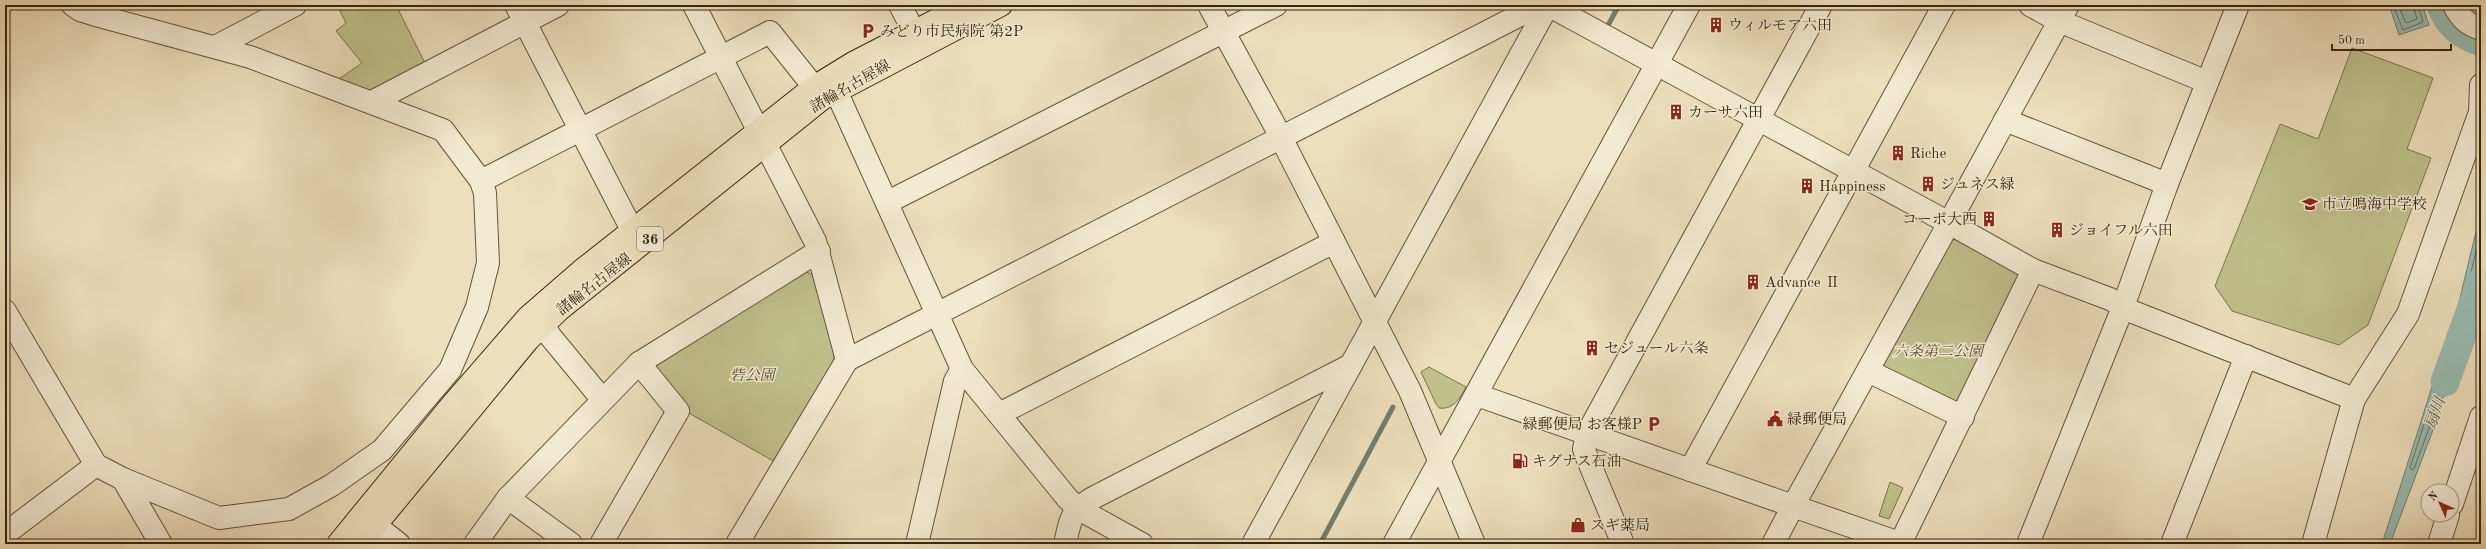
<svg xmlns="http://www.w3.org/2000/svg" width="2486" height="549" font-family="'Old Standard TT','Noto Serif JP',serif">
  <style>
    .green { fill: #bfc08c; stroke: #7b734c }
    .water { fill: #99bcb2; stroke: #728070 }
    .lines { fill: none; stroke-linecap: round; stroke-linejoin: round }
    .shore { stroke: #68715f; stroke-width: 1 }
    .stream { stroke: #728070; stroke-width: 5 }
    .river { stroke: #99bcb2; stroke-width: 29 }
    .minor-casing { stroke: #645438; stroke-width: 24 }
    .major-casing { stroke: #37260c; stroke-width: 24 }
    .minor { stroke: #f3ead3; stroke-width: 22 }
    .major { stroke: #eddfbc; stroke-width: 22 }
    .labels { text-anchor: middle; stroke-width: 3; stroke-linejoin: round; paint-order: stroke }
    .shield { fill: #f3ead3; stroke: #6f6148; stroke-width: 1 }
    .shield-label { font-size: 14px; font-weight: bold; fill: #37260c }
    .poi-label { font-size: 15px; fill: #37260c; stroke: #f3ead3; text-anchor: start }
    .street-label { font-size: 15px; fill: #37260c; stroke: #f3ead3 }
    .park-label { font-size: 15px; font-style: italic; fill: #594c2c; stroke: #f3ead3 }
    .water-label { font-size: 16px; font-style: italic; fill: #54533e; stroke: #f3ead3 }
  </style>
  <rect width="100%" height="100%" fill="#eddfbc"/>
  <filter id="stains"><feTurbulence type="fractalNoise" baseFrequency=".005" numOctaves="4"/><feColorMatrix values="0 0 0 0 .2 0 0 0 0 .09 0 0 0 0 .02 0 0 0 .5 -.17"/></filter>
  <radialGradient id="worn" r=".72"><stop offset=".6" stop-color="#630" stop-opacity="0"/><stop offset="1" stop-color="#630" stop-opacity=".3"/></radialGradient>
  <!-- green -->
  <g class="green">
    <path d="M337,5H396L427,67L373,95L336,81L362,63L336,31L346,23Z"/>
    <path d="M2459,5H2481V24Z"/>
    <path d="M2352,48L2433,78L2407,149L2431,158L2368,325L2339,345L2232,311L2215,286L2280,124L2318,139Z"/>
    <path d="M1956,239L2018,273L2021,280L1961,405L1880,365L1948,241Z"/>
    <path d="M801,270L814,275L834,350V363L775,462L687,412L651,368Z"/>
    <path d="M1429,367L1466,387C1460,398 1454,410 1439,408L1436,404L1421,372Z"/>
    <path d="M1890,482L1903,488L1889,519L1879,516Z"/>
  </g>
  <!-- water -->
  <g class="water">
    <path d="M2389,5H2422L2429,25L2399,35Z"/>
    <path d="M2481,211V276L2433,430L2390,544H2382L2459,302Z"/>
  </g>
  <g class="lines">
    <!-- shore -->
    <g class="shore">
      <path d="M2393,5L2403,30L2423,22L2418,5"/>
      <path d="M2398,5L2406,23L2417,19L2413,5"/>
      <path d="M2481,228L2464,304L2467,303L2476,278L2481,276"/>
      <path d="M2464,307L2429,428L2414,469L2412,470L2410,468L2461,308Z"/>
    </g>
    <!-- stream -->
    <g class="stream">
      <path d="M1606,29L1619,5"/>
      <path d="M1320,544L1393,407"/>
    </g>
    <!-- river -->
    <g class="river">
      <path d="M2441,5C2448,25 2461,35 2481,42"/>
      <path d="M2445,382L2481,282"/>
    </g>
    <defs>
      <g id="minor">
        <path d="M73,5L80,10L99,16L250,57L443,130L481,181L770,32L814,87"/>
        <path d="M516,5L632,230"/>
        <path d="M694,5L815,241L847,360L737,544"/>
        <path d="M900,5L914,32"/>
        <path d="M1209,5L1274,124L1410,391L1474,544"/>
        <path d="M2030,5L2059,21L2207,82"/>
        <path d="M2068,5L1949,223L2033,270L2110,299L2133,312L2354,399"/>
        <path d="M2454,5C2461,19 2467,24 2481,29"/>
        <path d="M215,47L295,5"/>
        <path d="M836,91L962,369L1067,498L1077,508L1142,544"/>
        <path d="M372,102L558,5"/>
        <path d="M2005,120L2167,184"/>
        <path d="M888,202L1276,5"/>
        <path d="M5,311L96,465L123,479L161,544"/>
        <path d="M543,324L550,336L602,399"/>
        <path d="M847,360L1520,15L1548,5"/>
        <path d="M1868,371L1963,417"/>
        <path d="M1477,395L1793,506L1949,223L1548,5"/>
        <path d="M999,414L1334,242"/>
        <path d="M1690,470L1944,5"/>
        <path d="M123,479L219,518L289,509L332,485L382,450L450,370L477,307L488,263L485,193L481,181"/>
        <path d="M508,498L571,544"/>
        <path d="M2452,504L2481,417"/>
        <path d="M375,525L399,544"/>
        <path d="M5,534L96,465"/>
        <path d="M475,544L508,498L639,363L819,251"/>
        <path d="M601,544L678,411L639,363"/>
        <path d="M917,544L955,381L962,369"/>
        <path d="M1065,544C1070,521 1070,512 1091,499L1351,365"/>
        <path d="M1253,544L1548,5"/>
        <path d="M1394,544L1689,5"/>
        <path d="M1623,544L1586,455L1584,449L1587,434L1821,5"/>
        <path d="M1773,544L1793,506L1902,544"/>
        <path d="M1900,544L2033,270"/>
        <path d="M2028,544L2123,307L2167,184L2238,5"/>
        <path d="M2172,544L2246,356"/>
        <path d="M2313,544L2354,399L2408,314L2480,112L2481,85"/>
        <path d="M2439,544L2448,515"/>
      </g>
      <g id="major">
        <path d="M338,544L450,407L528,317L581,271L814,87L853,63L966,5"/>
        <path d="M360,544L528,340L559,310L822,99L1001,5"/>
      </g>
    </defs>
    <!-- minor casing -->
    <use href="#minor" class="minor-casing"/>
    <!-- major casing -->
    <use href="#major" class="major-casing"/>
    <!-- minor -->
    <use href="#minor" class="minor"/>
    <!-- major -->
    <use href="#major" class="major"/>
  </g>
  <!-- icons -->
  <defs>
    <symbol id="building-bare" viewBox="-9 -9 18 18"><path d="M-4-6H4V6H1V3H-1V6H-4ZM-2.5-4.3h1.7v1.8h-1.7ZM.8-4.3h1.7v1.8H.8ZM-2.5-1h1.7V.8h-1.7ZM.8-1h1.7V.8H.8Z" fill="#8f2418" stroke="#f3ead3" stroke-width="2.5" paint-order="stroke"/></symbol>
    <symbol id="parking-bare" viewBox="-9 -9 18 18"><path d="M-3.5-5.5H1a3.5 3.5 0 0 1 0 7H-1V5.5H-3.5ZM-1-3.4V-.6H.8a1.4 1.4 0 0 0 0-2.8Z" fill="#8f2418" stroke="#f3ead3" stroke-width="2.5" paint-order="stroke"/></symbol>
    <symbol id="school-bare" viewBox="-9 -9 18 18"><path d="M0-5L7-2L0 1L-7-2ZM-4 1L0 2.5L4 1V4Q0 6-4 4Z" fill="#8f2418" stroke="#f3ead3" stroke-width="2.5" paint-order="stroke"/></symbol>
    <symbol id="civic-bare" viewBox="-9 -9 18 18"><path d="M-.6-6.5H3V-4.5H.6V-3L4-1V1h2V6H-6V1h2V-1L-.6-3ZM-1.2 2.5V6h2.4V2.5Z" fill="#8f2418" stroke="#f3ead3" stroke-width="2.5" paint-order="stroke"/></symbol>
    <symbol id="fuel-bare" viewBox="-9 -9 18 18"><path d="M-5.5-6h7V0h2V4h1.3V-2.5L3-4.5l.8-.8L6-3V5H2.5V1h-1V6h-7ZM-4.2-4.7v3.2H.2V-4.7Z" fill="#8f2418" stroke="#f3ead3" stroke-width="2.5" paint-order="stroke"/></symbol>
    <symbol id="shop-bare" viewBox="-9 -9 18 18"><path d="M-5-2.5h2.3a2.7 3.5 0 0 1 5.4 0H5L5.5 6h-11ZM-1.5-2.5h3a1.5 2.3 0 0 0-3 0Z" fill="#8f2418" stroke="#f3ead3" stroke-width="2.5" paint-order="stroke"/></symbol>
  </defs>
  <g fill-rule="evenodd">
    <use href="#building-bare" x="1705" y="14" width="22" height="22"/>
    <use href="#parking-bare" x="857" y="20" width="22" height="22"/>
    <use href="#building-bare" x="1665" y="101" width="22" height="22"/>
    <use href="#building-bare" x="1887" y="142" width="22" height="22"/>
    <use href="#building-bare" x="1917" y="173" width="22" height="22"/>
    <use href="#building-bare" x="1796" y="175" width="22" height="22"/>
    <use href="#school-bare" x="2299" y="193" width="22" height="22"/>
    <use href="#building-bare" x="1978" y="208" width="22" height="22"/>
    <use href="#building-bare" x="2046" y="219" width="22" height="22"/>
    <use href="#building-bare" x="1742" y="271" width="22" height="22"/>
    <use href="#building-bare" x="1581" y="337" width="22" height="22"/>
    <use href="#civic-bare" x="1764" y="408" width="22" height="22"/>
    <use href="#parking-bare" x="1643" y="413" width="22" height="22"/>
    <use href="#fuel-bare" x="1509" y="450" width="22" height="22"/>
    <use href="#shop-bare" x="1567" y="514" width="22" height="22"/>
  </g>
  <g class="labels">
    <!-- shield labels -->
    <rect class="shield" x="637" y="227" width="26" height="24" rx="3"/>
    <g class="shield-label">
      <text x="650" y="244">36</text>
    </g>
    <!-- poi labels -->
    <g class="poi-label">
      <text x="1728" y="30">ウィルモア六田</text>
      <text x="880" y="36">みどり市民病院 第2P</text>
      <text x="1688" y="117">カーサ六田</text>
      <text x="1910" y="158">Riche</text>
      <text x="1940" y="189">ジュネス緑</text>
      <text x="1819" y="191">Happiness</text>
      <text x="2322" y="209">市立鳴海中学校</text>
      <text x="1977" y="224" text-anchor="end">コーポ大西</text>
      <text x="2069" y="235">ジョイフル六田</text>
      <text x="1765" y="287">Advance Ⅱ</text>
      <text x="1604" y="353">セジュール六条</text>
      <text x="1787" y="424">緑郵便局</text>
      <text x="1642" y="429" text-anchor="end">緑郵便局 お客様P</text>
      <text x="1532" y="466">キグナス石油</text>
      <text x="1590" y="530">スギ薬局</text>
    </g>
    <!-- street labels -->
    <g class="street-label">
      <text transform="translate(850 86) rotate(-30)" y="5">諸輪名古屋線</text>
      <text transform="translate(594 284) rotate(-38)" y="5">諸輪名古屋線</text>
    </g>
    <!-- park labels -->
    <g class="park-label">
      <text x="1938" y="356">六条第二公園</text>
      <text x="752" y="380">砦公園</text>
    </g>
    <!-- water labels -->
    <g class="water-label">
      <text transform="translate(2434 413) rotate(-70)" y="6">扇川</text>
    </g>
  </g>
  <!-- margin -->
  <rect width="2486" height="549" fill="none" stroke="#eddfbc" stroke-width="20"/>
  <rect x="6" y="6" width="2474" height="537" fill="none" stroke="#37260c" stroke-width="2"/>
  <rect x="10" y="10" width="2466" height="529" fill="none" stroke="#37260c"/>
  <!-- north arrow -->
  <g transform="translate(2440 503) rotate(315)"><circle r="19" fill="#f3ead3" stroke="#a89c83"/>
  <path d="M0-3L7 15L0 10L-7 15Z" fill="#8f2418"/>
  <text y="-6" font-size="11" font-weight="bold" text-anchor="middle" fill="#37260c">N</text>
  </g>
  <!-- scale -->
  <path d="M2332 44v6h119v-6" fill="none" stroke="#37260c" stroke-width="2"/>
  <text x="2338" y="44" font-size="12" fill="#37260c" stroke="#f3ead3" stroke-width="3" paint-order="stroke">50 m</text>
  <rect width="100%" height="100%" filter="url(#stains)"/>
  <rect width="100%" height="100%" fill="url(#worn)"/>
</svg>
